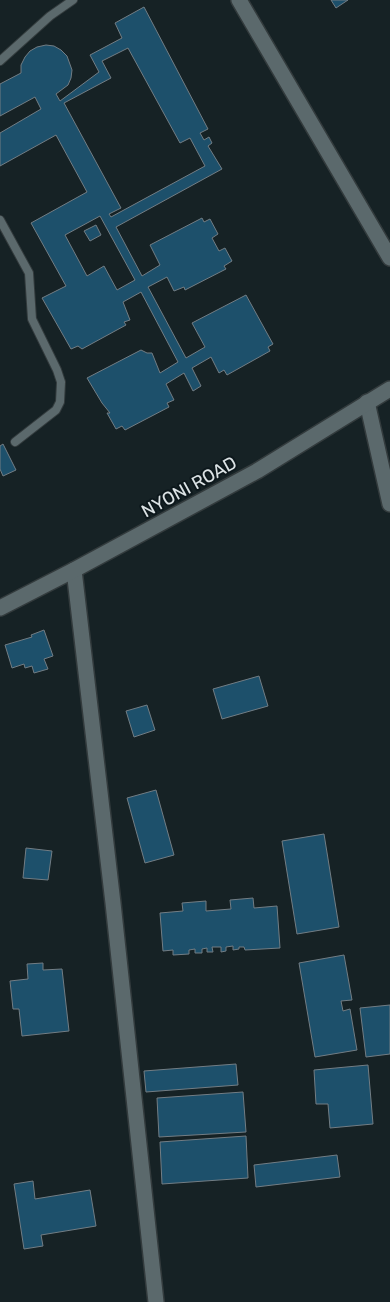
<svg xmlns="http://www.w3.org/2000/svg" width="390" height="1302" font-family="Rubik,sans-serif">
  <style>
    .building { fill: #1d506b; stroke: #727d84; fill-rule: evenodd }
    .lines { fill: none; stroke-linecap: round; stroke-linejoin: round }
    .service-casing { stroke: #333b3d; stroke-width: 10 }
    .minor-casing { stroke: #333b3d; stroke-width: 18 }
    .service { stroke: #5b696c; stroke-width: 8 }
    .minor { stroke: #5b696c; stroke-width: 15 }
    .labels { text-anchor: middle; stroke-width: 4; stroke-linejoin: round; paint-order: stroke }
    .street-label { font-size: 18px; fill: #dce3e5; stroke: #0d181c }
  </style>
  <rect width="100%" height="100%" fill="#162225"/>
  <!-- building -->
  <g class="building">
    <path d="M331,0H348L336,8Z"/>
    <path d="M144,7L208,129L200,133L204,140L209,137L212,143L208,146L222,169L116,227L142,276L160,265L150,245L202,218L204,222L210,219L218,234L212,238L219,251L225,248L232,261L224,266L226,269L185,290L184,287L174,291L167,277L148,287L186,358L205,347L192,323L246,295L273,344L268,347L270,351L227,375L224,370L219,373L211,357L192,368L201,386L193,391L184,373L166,384L174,400L167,403L169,407L125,430L122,426L116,429L107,413H110L102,403L87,378L141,350L147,353H152L160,373L178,362L141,292L123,302L130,320L124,322L126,325L82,349L78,346L71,349L42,298L66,286L31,223L87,192L56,135L0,166V133L41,109L35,97L0,116V84L21,73V65L25,57L30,51L37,47L46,45L54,46L61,50L67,56L72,70L71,78L68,85L56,94L60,101L99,72L90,55L122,38L115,23ZM128,48L180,143L190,138L205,166L111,217L109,214L121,208L64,103L111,78L102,61ZM100,216L135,280L117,290L104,266L87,276L65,235Z"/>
    <path d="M96,225L101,235L90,241L84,231Z"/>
    <path d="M3,444L16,470L3,476L0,469V446Z"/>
    <path d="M44,630L53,656L44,659L48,669L34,673L32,666L25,668L24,664L12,668L5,645L32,637L31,635Z"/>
    <path d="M259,676L268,706L222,719L213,689Z"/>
    <path d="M147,705L155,730L134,737L126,711Z"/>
    <path d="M156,790L174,855L145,863L127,798Z"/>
    <path d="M324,834L339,927L297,934L282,841Z"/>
    <path d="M26,848L52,851L48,880L23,878Z"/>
    <path d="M253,898L254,908L277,906L280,948L245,950L244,947H239V949L233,950V946L226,947V951L221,952V947H212L213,952H207V948L202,949V953H195V949L189,950V954L173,955V950L163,951L160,913L183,911L182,903L206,901V911L231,909L230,900Z"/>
    <path d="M344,955L352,1000L341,1001L343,1011L350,1009L357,1050L315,1057L299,963Z"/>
    <path d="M43,963V970L62,969L69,1031L22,1036L19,1009H13L10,981L28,979L27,964Z"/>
    <path d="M390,1005V1054L366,1057L360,1008Z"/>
    <path d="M236,1064L238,1085L146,1092L144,1071Z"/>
    <path d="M368,1065L373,1124L330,1128L328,1104H316L314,1070Z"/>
    <path d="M243,1092L246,1132L159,1137L157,1098Z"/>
    <path d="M246,1136L248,1178L162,1184L160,1142Z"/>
    <path d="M337,1155L340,1177L256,1187L254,1165Z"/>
    <path d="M33,1181L35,1199L90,1190L96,1226L41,1235L43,1246L24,1249L14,1184Z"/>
  </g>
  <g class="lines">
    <defs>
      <g id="service">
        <path d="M0,61L50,16L73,0"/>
        <path d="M0,220L29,273L32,319L57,370L61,382L60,402L56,410L15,442"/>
      </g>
      <g id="minor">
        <path d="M239,0L390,258"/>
        <path d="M367,402L390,504"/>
        <path d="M74,570L113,903L156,1302"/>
        <path d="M0,608L74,570L257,471L390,389"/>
      </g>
    </defs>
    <!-- service casing -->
    <use href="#service" class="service-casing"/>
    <!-- minor casing -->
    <use href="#minor" class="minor-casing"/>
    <!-- service -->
    <use href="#service" class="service"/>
    <!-- minor -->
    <use href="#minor" class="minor"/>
  </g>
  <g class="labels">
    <!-- street labels -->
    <g class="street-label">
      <text transform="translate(189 487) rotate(-29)" y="6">NYONI ROAD</text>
    </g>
  </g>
</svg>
